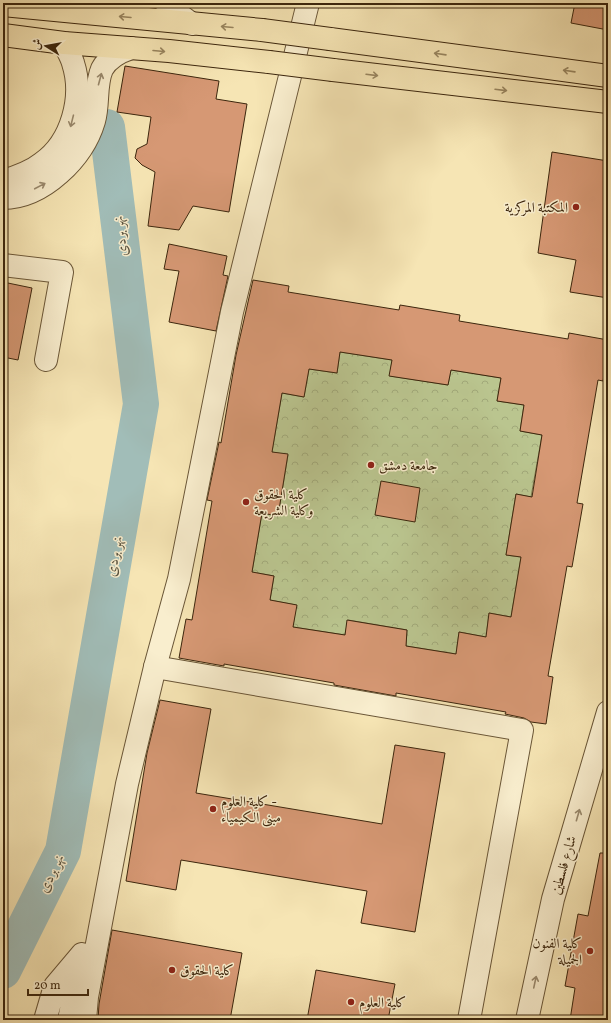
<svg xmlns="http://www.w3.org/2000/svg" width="611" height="1023" font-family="Vollkorn,Amiri,serif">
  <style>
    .park { fill: url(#park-crowns); stroke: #7b764e }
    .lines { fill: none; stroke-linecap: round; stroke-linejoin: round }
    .river { stroke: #a1bdb8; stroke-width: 36 }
    .building { fill: #d69874; stroke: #3c260d; fill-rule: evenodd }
    .minor-casing { stroke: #6a5637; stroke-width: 24 }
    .major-casing { stroke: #3c260d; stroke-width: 24 }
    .minor { stroke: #f9eece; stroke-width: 22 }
    .major { stroke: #f6e5b4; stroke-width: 22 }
    .major-bridge-casing { stroke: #3c260d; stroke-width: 24; stroke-linecap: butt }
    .major-bridge { stroke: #f6e5b4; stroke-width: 22 }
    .oneway { stroke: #998660 }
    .oneway2 { stroke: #9a8a6e }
    .poi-dot { fill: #8f2418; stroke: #f9eece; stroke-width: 1.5 }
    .labels { text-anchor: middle; stroke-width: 3; stroke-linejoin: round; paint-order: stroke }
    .poi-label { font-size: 14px; fill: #3c260d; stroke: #f9eece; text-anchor: start }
    .street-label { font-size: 14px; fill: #3c260d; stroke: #f9eece }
    .water-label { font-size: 15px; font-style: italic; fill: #5a5340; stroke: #f9eece }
  </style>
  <defs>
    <pattern id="park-crowns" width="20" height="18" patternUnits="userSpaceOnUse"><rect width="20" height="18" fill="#bac58f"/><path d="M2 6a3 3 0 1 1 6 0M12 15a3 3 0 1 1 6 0" fill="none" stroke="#a1a97a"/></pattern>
  </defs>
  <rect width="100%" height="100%" fill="#f6e5b4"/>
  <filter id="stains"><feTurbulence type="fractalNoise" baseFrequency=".005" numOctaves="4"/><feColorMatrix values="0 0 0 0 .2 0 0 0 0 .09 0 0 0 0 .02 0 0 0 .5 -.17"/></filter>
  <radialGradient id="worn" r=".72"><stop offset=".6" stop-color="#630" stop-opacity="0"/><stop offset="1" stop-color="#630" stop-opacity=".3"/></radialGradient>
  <!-- park -->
  <path class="park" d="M340,352L392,360L390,376L448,385L451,370L501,378L497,401L524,405L520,431L542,435L531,497L516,494L506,555L521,557L511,617L489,613L486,637L459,632L456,654L406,646L407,630L348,620L345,635L293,627L296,605L270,600L274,576L252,572L262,513L278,516L288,455L272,452L282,393L304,397L309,369L337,373Z"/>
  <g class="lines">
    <!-- river -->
    <path class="river" d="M3,971L63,851L141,404L107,127"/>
  </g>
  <!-- building -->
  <g class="building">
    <path d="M575,3H608V30L571,23Z"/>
    <path d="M125,66L219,81L216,99L247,104L229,212L193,206L179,230L148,226L155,172L142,165L135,158L137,149L147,144L151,117L117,112Z"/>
    <path d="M552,152L608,161V298L570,292L576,260L538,253Z"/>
    <path d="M169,244L227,256L223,275L228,276L216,331L169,322L179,271L164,269Z"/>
    <path d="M253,280L289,286L288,292L399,310L400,305L460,315L459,321L568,339L569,333L608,340V352L603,381L598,380L577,503L583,504L572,567L567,566L548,676L553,677L546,724L531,722L524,718L505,714L506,712L396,693V696L334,685V683L224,664V666L179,658L186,619L192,620L212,501L207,500L219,442L221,443L236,355ZM340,352L392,360L389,376L448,385L451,370L501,378L497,401L524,405L520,431L542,435L532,497L516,494L506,555L521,557L511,617L489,613L486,637L459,632L456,654L406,646L407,630L347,620L345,635L293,627L297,605L270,600L274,576L252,572L262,513L278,516L288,454L272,452L282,393L304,397L309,369L337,373Z"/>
    <path d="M3,282L32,288L18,360L3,357Z"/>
    <path d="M381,481L420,488L415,522L375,515Z"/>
    <path d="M160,700L211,709L196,793L382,824L395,745L445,753L415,932L361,923L367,891L181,860L176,890L126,881L147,753Z"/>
    <path d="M600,853H608V1020H570L575,988L565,986L578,914L588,916Z"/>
    <path d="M112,930L242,953L230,1020H98L99,1004Z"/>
    <path d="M316,970L395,984L388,1020H307Z"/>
  </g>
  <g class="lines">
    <defs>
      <g id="minor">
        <path d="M166,3L172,9L192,24"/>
        <path d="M3,181C16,177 31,172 42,163C72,142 84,97 73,63C71,56 67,50 64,43"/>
        <path d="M3,198C43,198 83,158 94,121C99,104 95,85 102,69C108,58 119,52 131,48"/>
        <path d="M3,265L62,272L46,360"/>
        <path d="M155,667L522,730L469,1020"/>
        <path d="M45,1020L55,986L82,954L69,1020"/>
        <path d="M85,1020L87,997L127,784L155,667L179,579L232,312L308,3"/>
        <path d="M527,1020L553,899L608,712"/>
      </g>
      <g id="major">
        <path d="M3,5L262,30"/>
        <path d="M3,35L64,43L169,51L269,62"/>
        <path d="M330,39L608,76"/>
        <path d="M333,70L608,102"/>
      </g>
    </defs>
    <!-- minor casing -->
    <use href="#minor" class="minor-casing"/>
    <!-- major casing -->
    <use href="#major" class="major-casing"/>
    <!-- minor -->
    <use href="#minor" class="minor"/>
    <!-- major -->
    <use href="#major" class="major"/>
    <defs>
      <g id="major-bridge">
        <path d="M262,30L330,39"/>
        <path d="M269,62L333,70"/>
      </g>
    </defs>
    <!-- major-bridge casing -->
    <use href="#major-bridge" class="major-bridge-casing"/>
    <!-- major-bridge -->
    <use href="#major-bridge" class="major-bridge"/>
  </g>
  <!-- one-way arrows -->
  <defs><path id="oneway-shaft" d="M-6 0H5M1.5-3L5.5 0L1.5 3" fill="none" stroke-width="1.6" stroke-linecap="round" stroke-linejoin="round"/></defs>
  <g class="oneway">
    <use href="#oneway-shaft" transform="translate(125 17) rotate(-175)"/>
    <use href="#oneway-shaft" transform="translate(227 27) rotate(-175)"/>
    <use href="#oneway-shaft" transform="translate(159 51) rotate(5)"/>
    <use href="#oneway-shaft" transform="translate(440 54) rotate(-172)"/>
    <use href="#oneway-shaft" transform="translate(569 71) rotate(-172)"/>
    <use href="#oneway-shaft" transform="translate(372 75) rotate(7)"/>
    <use href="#oneway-shaft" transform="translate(501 90) rotate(7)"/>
  </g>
  <g class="oneway2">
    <use href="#oneway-shaft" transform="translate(100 79) rotate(-75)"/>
    <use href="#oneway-shaft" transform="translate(72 121) rotate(104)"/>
    <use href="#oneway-shaft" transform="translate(40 186) rotate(-28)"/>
    <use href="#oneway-shaft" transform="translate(578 815) rotate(-74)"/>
    <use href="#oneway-shaft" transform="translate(535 982) rotate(-78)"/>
  </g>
  <!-- markers -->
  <g class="poi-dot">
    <circle cx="576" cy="207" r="4"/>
    <circle cx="371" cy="465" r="4"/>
    <circle cx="246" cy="502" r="4"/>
    <circle cx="213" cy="809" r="4"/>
    <circle cx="590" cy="951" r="4"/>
    <circle cx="172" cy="970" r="4"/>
    <circle cx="351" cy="1002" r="4"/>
  </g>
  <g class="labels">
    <!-- poi labels -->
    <g class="poi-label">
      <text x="568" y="212" text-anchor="end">المكتبة المركزية</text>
      <text x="379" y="470">جامعة دمشق</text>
      <text x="254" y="499">كلية الحقوق<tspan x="254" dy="16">وكلية الشريعة</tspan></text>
      <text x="221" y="806">كلية العلوم -<tspan x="221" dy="16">مبنى الكيمياء</tspan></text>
      <text x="582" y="948" text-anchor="end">كلية الفنون<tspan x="582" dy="16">الجميلة</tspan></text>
      <text x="180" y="975">كلية الحقوق</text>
      <text x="359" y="1007">كلية العلوم</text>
    </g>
    <!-- street labels -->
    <g class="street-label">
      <text transform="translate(563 865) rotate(-74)" y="5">شارع فلسطين</text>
    </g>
    <!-- water labels -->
    <g class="water-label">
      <text transform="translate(120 236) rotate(-97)" y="5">نهر بردى</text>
      <text transform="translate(114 556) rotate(-80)" y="5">نهر بردى</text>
      <text transform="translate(51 873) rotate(-64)" y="5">نهر بردى</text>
    </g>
  </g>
  <!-- margin -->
  <rect width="611" height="1023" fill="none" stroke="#f6e5b4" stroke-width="16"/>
  <rect x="4" y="4" width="603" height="1015" fill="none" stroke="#3c260d" stroke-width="2"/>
  <rect x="8" y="8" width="595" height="1007" fill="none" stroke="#3c260d"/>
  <!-- north arrow -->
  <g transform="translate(46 46) rotate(281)" stroke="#f9eece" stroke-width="3" paint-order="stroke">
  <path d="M0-3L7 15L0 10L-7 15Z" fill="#3c260d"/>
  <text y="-6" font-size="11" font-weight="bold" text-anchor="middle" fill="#3c260d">ش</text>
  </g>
  <!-- scale -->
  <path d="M28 989v6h60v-6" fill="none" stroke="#3c260d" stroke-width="2"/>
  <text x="34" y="989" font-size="12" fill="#3c260d" stroke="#f9eece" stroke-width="3" paint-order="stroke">20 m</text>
  <rect width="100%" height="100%" filter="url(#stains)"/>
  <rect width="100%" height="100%" fill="url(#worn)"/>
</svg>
